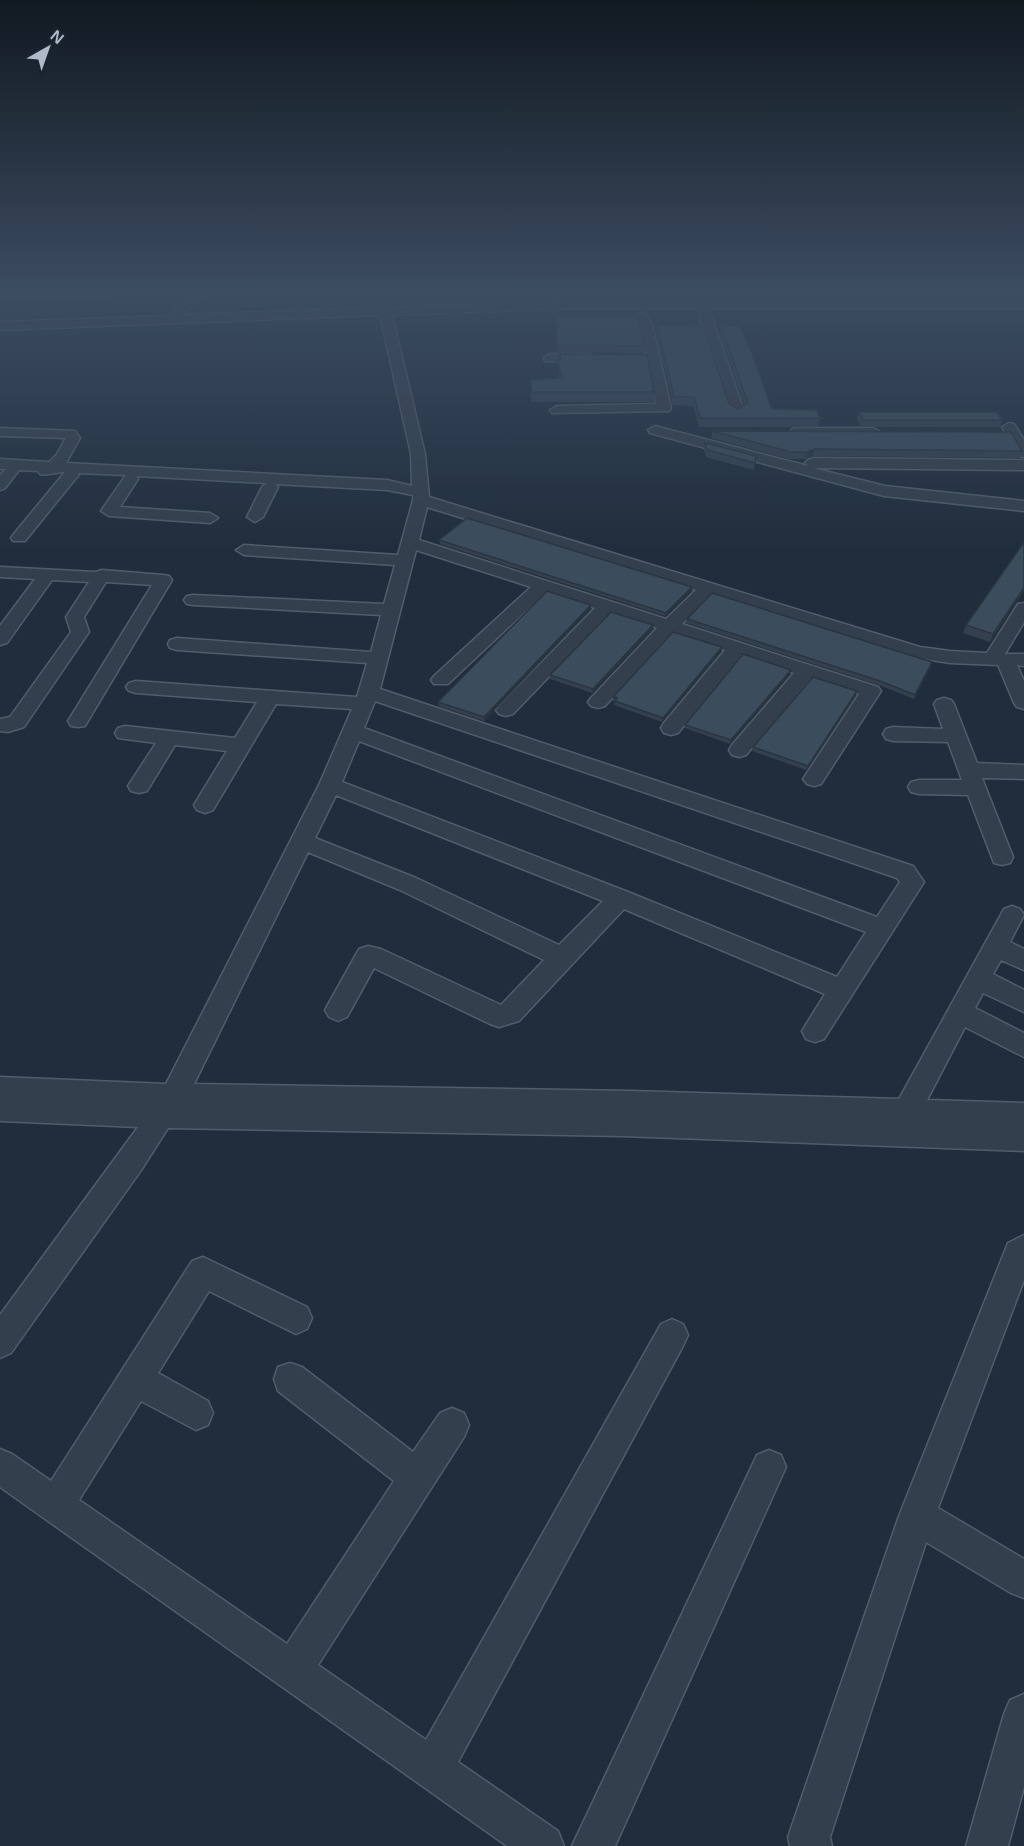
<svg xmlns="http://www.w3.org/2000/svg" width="1024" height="1846" font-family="Arial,sans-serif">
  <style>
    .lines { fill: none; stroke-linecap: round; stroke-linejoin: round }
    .minor-casing { stroke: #515d6a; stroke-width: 3 }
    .minor { fill: #333f4c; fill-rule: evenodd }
    .wall { fill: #33414f }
    .shaded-wall { fill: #293540 }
    .building { fill: #3b4c5c; stroke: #293540; stroke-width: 1.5 }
  </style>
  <rect width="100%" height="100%" fill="#1f2d3c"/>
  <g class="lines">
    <defs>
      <g id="minor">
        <path d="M193,294H206L181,315L378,308L380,304L384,303L390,308L578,300H1024V308H709L744,412L737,416L730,412L697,308H578L392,315L425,454L429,497L920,647L950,651L987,653L1018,604L1024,603V622L1005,654H1024V666L1017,665L1024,681V709L1017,707L1014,703L998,665L950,663L918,658L711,594L682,624L878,687L881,691L821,784L814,786L807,784L803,779L859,694L811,678L746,755L739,757L732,755L729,750L732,745L794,673L741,655L678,733L671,735L664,733L661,728L664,723L725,650L672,633L605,706L598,708L591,706L588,702L591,698L657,628L610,613L513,714L506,716L499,714L496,710L499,706L595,608L546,592L448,684H434L431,680L434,676L531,587L416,550L380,689L913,866L924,882L824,1039L815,1042L806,1039L802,1031L825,994L624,909L519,1021L499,1027L490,1024L374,968L347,1017L338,1021L329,1017L325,1010L359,949L368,946L381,949L501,1005L544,960L400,890L308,852L194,1084L631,1091L899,1099L1004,909L1012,906L1020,909L1024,915L1010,942L1024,949V970L1001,960L993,974L1024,990V1012L983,993L975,1008L1024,1033V1057L965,1027L927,1100L1024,1103V1151L622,1136L168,1128L142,1169L11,1353L0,1358V1315L138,1127L0,1121V1077L166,1084L319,785L352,709L276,704L213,810L205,813L197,810L194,805L227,751L175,745L147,791L139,793L131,791L128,786L156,743L118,738L115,733L118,728L125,726L235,738L257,702L136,693L129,691L126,687L129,683L136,681L357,697L367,663L177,650L170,648L168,644L170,640L177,638L371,652L381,615L193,605L187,604L184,600L187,596L193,595L384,604L395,565L244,555L236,550L244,545L398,555L413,500V495L387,490L275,484L278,487L263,517L255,522L247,517L262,487L267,483L136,476L138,479L120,507L210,513L218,518L210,523L109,516L101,511L126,475L77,473L79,475L76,478L25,541H13L11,538L13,535L65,472C56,472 48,476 40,474L38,471L19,470L5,488L0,490V475L6,469H0V459L49,462L57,454L66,438L0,436V428L75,431L80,438L66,463L387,480L412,486L411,454L380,315L0,330V322L167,316ZM427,507L696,590L666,619L419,540ZM375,701L897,878L900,882L877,917L364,728ZM359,741L866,932L837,977L628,892L342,782ZM336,795L603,901L559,945L416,878L315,838Z"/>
        <path d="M641,313L645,314L652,324L671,408L669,411L552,413L550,410L557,406L656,404L640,324L635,317Z"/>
        <path d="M550,354H591L597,358L591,362L545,361L544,358Z"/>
        <path d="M1009,423L1014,424L1024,440V457L1019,456L1002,427Z"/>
        <path d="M655,426L808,466L805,463L808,460L813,458L1024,460V470L813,468L885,486L1024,501V511L884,496L650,433L648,430Z"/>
        <path d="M797,428H873L880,432L873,436L792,435L790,432L792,429Z"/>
        <path d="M0,567L96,572L102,570L163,575L169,576L172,580L85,726L78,727L71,726L68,721L152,585L106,582L84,617L89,632L24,727L8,732L0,731V719L10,717L71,632L66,617L89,582L52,580L7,643L0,645V626L35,579L0,577Z"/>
        <path d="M944,698L951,700L954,704L977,763L1024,765V779L982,778L1013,857L1010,863L1002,865L994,863L968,795L919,794L911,792L908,787L911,782L919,780H962L948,742L893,741L886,739L883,734L886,729L893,727L943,729L934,704L937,700Z"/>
        <path d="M1024,1235V1280L938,1508L1024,1559V1598L1011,1593L926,1542L830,1837L832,1846H790L788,1837L899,1516L1008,1243Z"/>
        <path d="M203,1257L307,1307L312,1318L307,1329L296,1334L209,1291L158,1373L208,1401L213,1413L208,1425L196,1430L141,1401L79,1500L287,1644L394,1481L278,1391L274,1379L278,1367L290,1363L302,1367L413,1452L440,1413L452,1408L464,1413L469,1425L464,1437L318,1665L426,1740L661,1324L672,1319L683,1324L688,1335L683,1346L458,1762L558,1831L564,1846H507L0,1487V1449L12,1454L51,1481L192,1261Z"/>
        <path d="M769,1450L781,1455L786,1467L615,1846H572L757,1455Z"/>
        <path d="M1024,1694V1787L1008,1846H966L1004,1714L1010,1700Z"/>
      </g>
    </defs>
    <!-- minor casing -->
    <use href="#minor" class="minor-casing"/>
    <!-- minor -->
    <use href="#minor" class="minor"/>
  </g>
  <!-- wall -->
  <g class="wall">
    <path d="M0,294H130L128,297L0,300Z"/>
    <path d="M555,317L644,346L643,353L557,352Z"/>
    <path d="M657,325L729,404L737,409L744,405L720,334L721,326L772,409L820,418L818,427H699L693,406L673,405L656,333Z"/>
    <path d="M559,354L654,392L653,402H531V380L559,378Z"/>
    <path d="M859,412L1002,420L1000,427H861L857,419Z"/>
    <path d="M712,431L1022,451L1020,458L813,456L806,459H789L711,438Z"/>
    <path d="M705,443L756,456L754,470L706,457L704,450Z"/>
    <path d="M439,540L692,587V591L665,616L440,544Z"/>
    <path d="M1024,542V591L990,642L963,633L966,625Z"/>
    <path d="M591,605V609L484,721L439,706L438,702Z"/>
    <path d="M687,619L931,666L914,699L879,685L686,623Z"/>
    <path d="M653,629L592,693L550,679V675Z"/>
    <path d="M721,651L662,722L614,705L615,701H613V697Z"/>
    <path d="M790,674L730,744L685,728V725Z"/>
    <path d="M856,695L806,770L752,751L753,747Z"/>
  </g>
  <!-- shaded-wall -->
  <g class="shaded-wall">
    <path d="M815,449L813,456L806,459L807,452Z"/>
    <path d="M692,587V591L665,616L666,613Z"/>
    <path d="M1024,588V591L990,642L993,634Z"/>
    <path d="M591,605V609L484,721V717Z"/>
    <path d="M653,625V629L592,693L593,689Z"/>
    <path d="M722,647L721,651L662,722L663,718Z"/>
    <path d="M791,670L790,674L730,744L731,740Z"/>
    <path d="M857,691L856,695L806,770L808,766Z"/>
  </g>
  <!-- building -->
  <g class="building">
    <path d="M0,294H127L0,296Z"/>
    <path d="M555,317H638L644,346L557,345L556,328L559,327Z"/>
    <path d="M657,325L704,327L729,404L737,409L748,403L721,326H739L751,351L772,409L817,410L820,418H700L694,397H674Z"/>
    <path d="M559,354L647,355L654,392H531V380L562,378L559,367L558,361L561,360Z"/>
    <path d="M859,412H997L1002,420H863Z"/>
    <path d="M712,431L1011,432L1022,451L815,449L807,452H791Z"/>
    <path d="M705,443L756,456L755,463L707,450Z"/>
    <path d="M467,518L692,587L666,613L439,540Z"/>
    <path d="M1024,542V588L993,634L966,625Z"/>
    <path d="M547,591L591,605L484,717L438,702Z"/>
    <path d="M712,593L932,662L915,695L880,681L687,619Z"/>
    <path d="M611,612L653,625L593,689L550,675Z"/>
    <path d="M673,632L722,647L663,718L615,701L617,698L613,697Z"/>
    <path d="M743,654L791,670L731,740L685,725Z"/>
    <path d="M813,677L857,691L808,766L753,747Z"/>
  </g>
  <!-- sky -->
  <linearGradient id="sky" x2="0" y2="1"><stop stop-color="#111921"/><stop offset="0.53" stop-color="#3c4c61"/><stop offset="1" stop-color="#3c4c61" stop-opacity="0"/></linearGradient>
  <rect width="1024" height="552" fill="url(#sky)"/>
  <!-- north arrow -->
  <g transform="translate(48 48) rotate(40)" stroke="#192431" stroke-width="4.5" paint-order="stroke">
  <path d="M0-4.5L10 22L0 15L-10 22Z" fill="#aebac8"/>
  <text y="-9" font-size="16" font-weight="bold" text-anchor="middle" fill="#aebac8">N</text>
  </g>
</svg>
